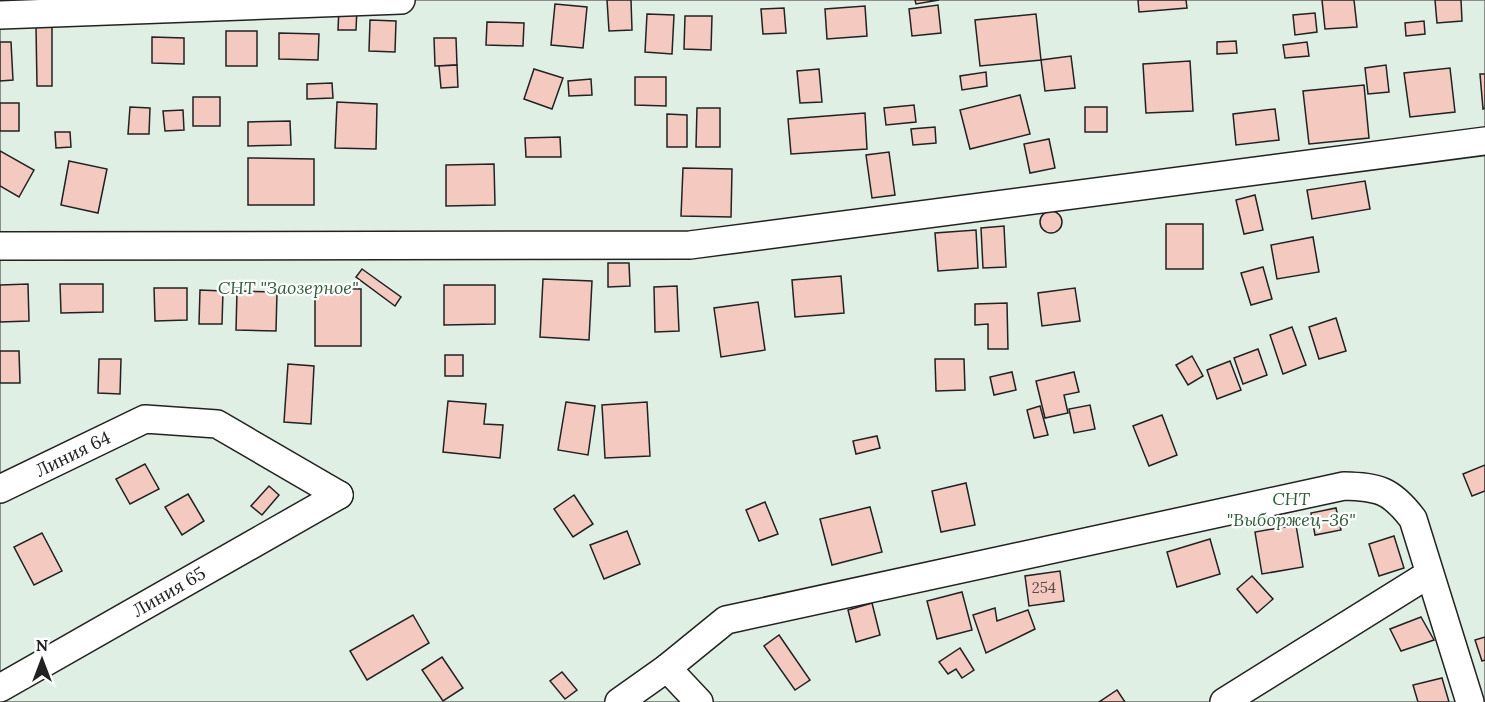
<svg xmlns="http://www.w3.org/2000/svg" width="1485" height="702" font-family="Lora,serif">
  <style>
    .green { fill: #e0efe3; stroke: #6f6f6f; stroke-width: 1.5 }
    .building { fill: #f3c9c0; stroke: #222; stroke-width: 1.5 }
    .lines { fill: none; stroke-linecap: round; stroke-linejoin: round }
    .minor-casing { stroke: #222; stroke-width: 30 }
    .minor { stroke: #fff; stroke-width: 27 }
    .labels { text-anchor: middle; stroke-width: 4.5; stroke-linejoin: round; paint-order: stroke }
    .number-label { font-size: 15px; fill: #564c4a }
    .park-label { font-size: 18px; font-style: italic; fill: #2f5e38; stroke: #fff }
    .street-label { font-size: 18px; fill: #222; stroke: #fff }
  </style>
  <rect width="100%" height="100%" fill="#fff"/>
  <!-- green -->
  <rect class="green" x="0" y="0" width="1485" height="702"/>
  <!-- building -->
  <g class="building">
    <path d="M607,0H631L632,30L609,31Z"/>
    <path d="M915,0H939L916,4Z"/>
    <path d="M1138,0H1186L1187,8L1139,12Z"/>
    <path d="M1322,0H1354L1357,27L1325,29Z"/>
    <path d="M1435,0H1461L1462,21L1437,23Z"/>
    <path d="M555,4L587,7L583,48L551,45Z"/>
    <path d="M938,5L941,33L912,36L909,9Z"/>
    <path d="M865,6L867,36L827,39L825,9Z"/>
    <path d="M339,8H357L356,30H338Z"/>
    <path d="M784,8L786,33L763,34L761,9Z"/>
    <path d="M1315,13L1317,32L1295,35L1293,15Z"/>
    <path d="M647,14L674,15L672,54L645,52Z"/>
    <path d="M1036,14L1041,60L980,66L975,20Z"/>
    <path d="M685,16H712L711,50L684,49Z"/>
    <path d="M370,20L396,21L395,52L369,51Z"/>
    <path d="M1424,21L1425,34L1406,36L1405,23Z"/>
    <path d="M487,22L524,23L523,46L486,45Z"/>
    <path d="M36,27H52V86H37Z"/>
    <rect x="226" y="31" width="31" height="35"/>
    <path d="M279,33L319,34L318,60L279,59Z"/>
    <path d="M152,37L184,38V64L152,63Z"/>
    <path d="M434,38H456L457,65L435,66Z"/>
    <path d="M1236,41L1237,53L1217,54V42Z"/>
    <path d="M0,42H11L13,80L0,81Z"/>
    <path d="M1307,42L1309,56L1285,58L1283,45Z"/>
    <path d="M1071,56L1075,88L1045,91L1041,60Z"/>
    <path d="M1190,61L1193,111L1146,113L1143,64Z"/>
    <path d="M457,65L458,87L441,88L439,66Z"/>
    <path d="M1386,65L1389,92L1368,94L1365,68Z"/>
    <path d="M1450,68L1455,112L1410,117L1404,73Z"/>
    <path d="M534,69L563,78L552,109L524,99Z"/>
    <path d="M819,69L822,102L800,103L797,71Z"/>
    <path d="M986,72L987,86L962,90L960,76Z"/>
    <path d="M1480,74H1485V108L1483,109Z"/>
    <path d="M635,77H666V106L635,105Z"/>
    <path d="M591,79L592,95L569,96L568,81Z"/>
    <path d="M332,83L333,98L307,99V84Z"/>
    <path d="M1364,85L1369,138L1309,144L1303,91Z"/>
    <path d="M1020,95L1030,134L970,149L960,110Z"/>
    <rect x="193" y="97" width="27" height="29"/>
    <path d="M337,102L377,104L376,149L335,148Z"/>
    <rect x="0" y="103" width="19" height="28"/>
    <path d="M914,105L916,122L886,125L884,108Z"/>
    <path d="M130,107L150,108L149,134H128Z"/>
    <rect x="1085" y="107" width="22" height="25"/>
    <path d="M697,108H720V147H696Z"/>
    <path d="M1275,109L1279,140L1236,145L1233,114Z"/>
    <path d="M183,110L184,130L165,131L163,111Z"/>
    <path d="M865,113L867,149L791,154L788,119Z"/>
    <path d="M667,114L687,115V147H667Z"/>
    <path d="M290,121L291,145L248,146V122Z"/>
    <path d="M935,127L936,143L913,145L911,129Z"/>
    <path d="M55,132H70L71,147L56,148Z"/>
    <path d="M560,137L561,157H526L525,138Z"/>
    <path d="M1049,139L1055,168L1030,173L1024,144Z"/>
    <path d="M0,151L34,170L19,197L0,186Z"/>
    <path d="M889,152L895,195L872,198L866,155Z"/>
    <path d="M248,158L314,159V205H248Z"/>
    <path d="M69,161L107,169L98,213L61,205Z"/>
    <path d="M494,164L495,205L446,206V165Z"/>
    <path d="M683,168L732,169L731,217L681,216Z"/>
    <path d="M1365,181L1370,209L1312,219L1307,190Z"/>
    <path d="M1255,195L1263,230L1244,234L1236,200Z"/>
    <circle cx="1051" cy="222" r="11"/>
    <rect x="1166" y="224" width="37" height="45"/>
    <path d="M1004,226L1006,267L983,268L981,228Z"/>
    <path d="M976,230L978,268L938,271L935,233Z"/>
    <path d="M1313,237L1319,272L1277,279L1271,245Z"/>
    <path d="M608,263H629L630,286L608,287Z"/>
    <path d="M1263,267L1272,299L1251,305L1241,273Z"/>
    <path d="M362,269L401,297L395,306L356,277Z"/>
    <path d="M841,276L844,313L795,317L792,280Z"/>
    <path d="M543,279L592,281L589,340L540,337Z"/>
    <path d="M28,284L29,321L0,322V285Z"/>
    <path d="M60,284H103V312L61,313Z"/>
    <path d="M444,285H495V324L444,325Z"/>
    <path d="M677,286L679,331L655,332L654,287Z"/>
    <path d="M154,288H187V320L155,321Z"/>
    <path d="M315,288L361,289V346H315Z"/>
    <path d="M1075,288L1080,321L1042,326L1038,293Z"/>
    <path d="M200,290L223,291L222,324H199Z"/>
    <path d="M237,291L277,292L276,331L236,330Z"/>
    <path d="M758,302L765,350L721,357L714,308Z"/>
    <path d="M1007,303L1008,349H988V324L975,325V304Z"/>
    <path d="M1336,318L1346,351L1319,359L1309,327Z"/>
    <path d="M1292,327L1306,365L1283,374L1270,335Z"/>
    <path d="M1258,349L1267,375L1243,384L1234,358Z"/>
    <path d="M0,351H19L20,383H0Z"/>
    <rect x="445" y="355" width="18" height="21"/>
    <path d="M1192,356L1203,376L1188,385L1176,365Z"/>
    <path d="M99,359H121L120,394L98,393Z"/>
    <path d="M935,359H964L965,390L936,391Z"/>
    <path d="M1230,361L1241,390L1217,399L1207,370Z"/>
    <path d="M288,364L314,366L311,424L284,422Z"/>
    <path d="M1012,372L1016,390L994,395L990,377Z"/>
    <path d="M1074,372L1079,392L1064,395L1068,413L1045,418L1036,381Z"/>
    <path d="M448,401L486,404L484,424L503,425L500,458L443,452Z"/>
    <path d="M566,402L595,406L588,455L558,450Z"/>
    <path d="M647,402L650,456L605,458L602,405Z"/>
    <path d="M1090,405L1095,429L1074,433L1069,409Z"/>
    <path d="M1040,406L1048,435L1034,438L1027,410Z"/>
    <path d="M1162,415L1177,455L1149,466L1133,426Z"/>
    <path d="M877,436L880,448L856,454L853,441Z"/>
    <path d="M145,464L159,489L130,504L116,479Z"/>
    <path d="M1485,465V491L1472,496L1463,474Z"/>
    <path d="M966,483L975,525L941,532L932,491Z"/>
    <path d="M269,486L279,495L262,515L251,506Z"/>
    <path d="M188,494L204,521L182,535L165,507Z"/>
    <path d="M574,495L593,524L573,537L554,509Z"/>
    <path d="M765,502L778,534L759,541L746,510Z"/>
    <path d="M870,507L882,552L832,565L820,519Z"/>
    <path d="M1336,508L1341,530L1315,535L1311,513Z"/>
    <path d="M1296,525L1303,567L1262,574L1255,532Z"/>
    <path d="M627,531L640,564L604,579L590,545Z"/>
    <path d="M42,533L62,571L34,585L14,547Z"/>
    <path d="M1394,536L1404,568L1379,576L1369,544Z"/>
    <path d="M1210,539L1220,574L1177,587L1167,552Z"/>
    <path d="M1060,571L1064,601L1029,606L1025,576Z"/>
    <path d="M1252,576L1273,599L1257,613L1237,589Z"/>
    <path d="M962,592L972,630L937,639L927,601Z"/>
    <path d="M872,603L880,635L856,642L848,610Z"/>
    <path d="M995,608L997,621L1028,610L1035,629L986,653L973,615Z"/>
    <path d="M413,615L429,643L367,680L350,651Z"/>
    <path d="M1421,617L1434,640L1401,651L1390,629Z"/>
    <path d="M779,635L810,680L795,690L764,646Z"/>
    <path d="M1485,637V660L1482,661L1475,640Z"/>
    <path d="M960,648L974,670L962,678L956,669L948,674L939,662Z"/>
    <path d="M442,657L463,688L443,701L422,670Z"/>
    <path d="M562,672L577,690L565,699L550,681Z"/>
    <path d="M1442,678L1449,702H1418L1413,685Z"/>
    <path d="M1117,690L1125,702H1099Z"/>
  </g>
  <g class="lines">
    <defs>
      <g id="minor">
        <path d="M0,15L401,0"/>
        <path d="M0,246L690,245L1485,141"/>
        <path d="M0,489L145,419L217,424L339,495"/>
        <path d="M667,668L699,702"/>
        <path d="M0,688L339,495"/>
        <path d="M619,702L667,668L726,620L1344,486C1379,487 1391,490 1413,519L1470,702"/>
        <path d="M1224,702L1429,574"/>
      </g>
    </defs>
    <!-- minor casing -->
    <use href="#minor" class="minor-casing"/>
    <!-- minor -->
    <use href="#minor" class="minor"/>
  </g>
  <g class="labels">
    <!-- number labels -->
    <g class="number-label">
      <text x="1044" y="593">254</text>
    </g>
    <!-- park labels -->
    <g class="park-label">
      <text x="288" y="294">СНТ "Заозерное"</text>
      <text x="1291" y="505">СНТ<tspan x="1291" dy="21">"Выборжец-36"</tspan></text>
    </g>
    <!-- street labels -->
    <g class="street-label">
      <text transform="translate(73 454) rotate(-26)" y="6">Линия 64</text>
      <text transform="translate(169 592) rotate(-30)" y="6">Линия 65</text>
    </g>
  </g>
  <!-- north arrow -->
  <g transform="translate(42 660)" stroke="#ffffff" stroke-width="4.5" paint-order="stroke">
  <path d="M0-4.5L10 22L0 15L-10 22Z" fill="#222222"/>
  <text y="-9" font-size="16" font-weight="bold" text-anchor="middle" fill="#222222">N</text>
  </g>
</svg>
